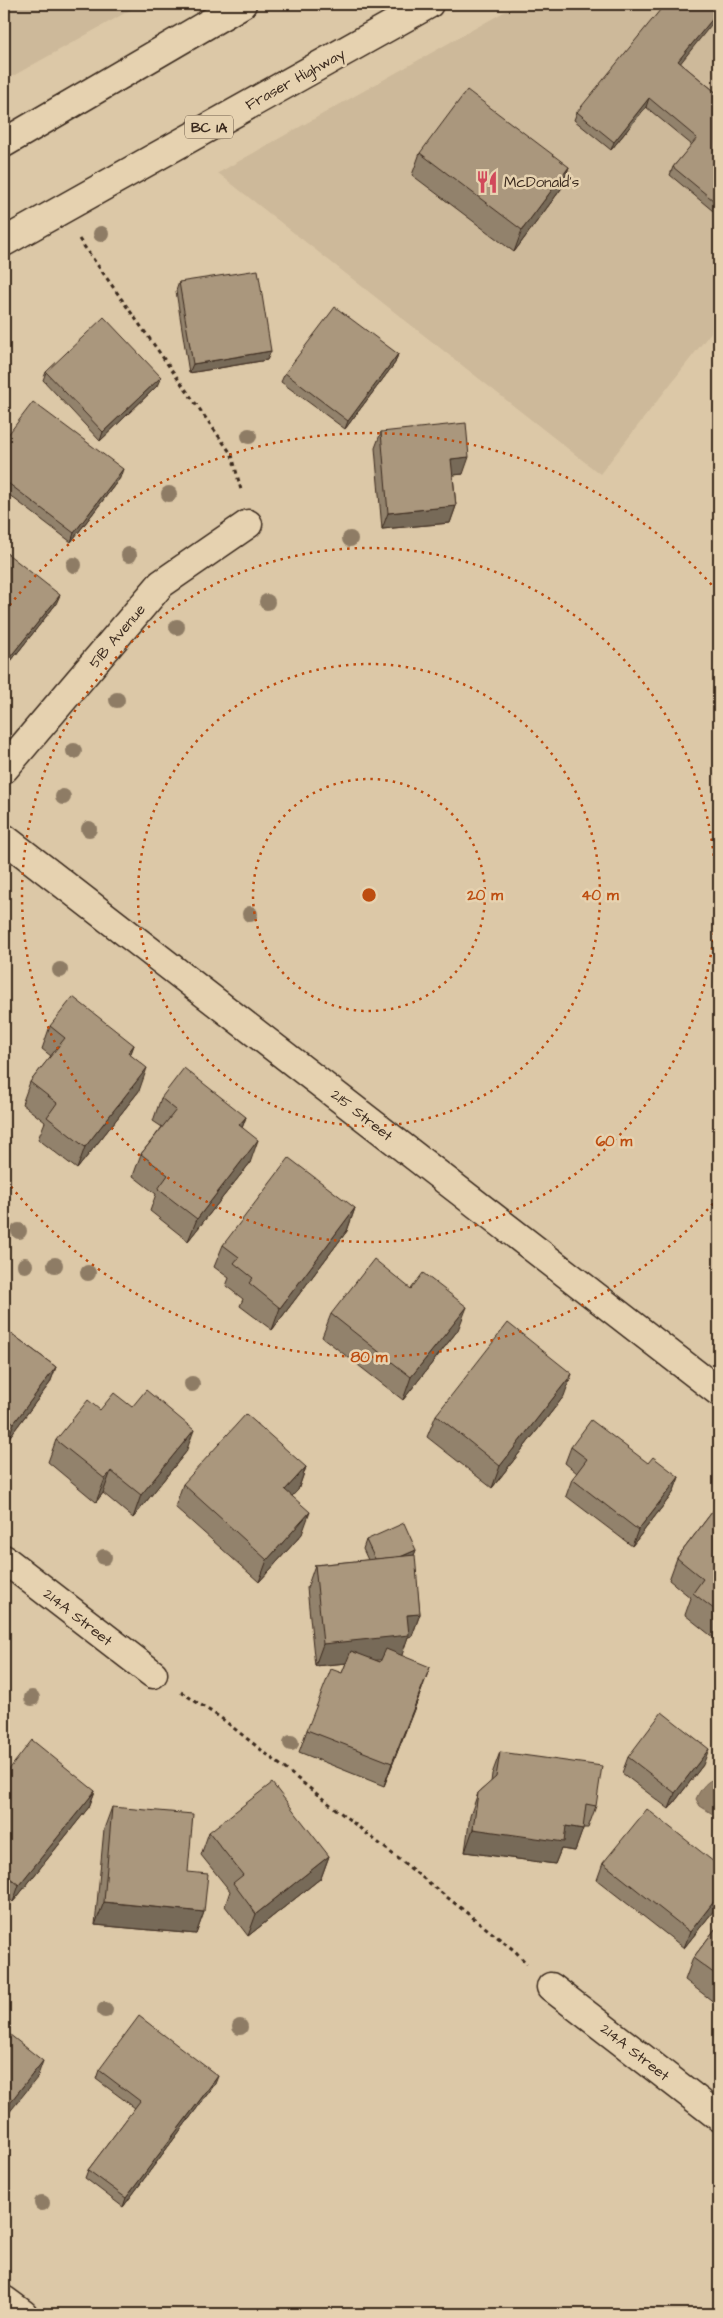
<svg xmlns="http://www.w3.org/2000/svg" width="723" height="2318" font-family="'Architects Daughter',sans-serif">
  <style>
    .built { fill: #cdb99a }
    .water { fill: #96836b; stroke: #725f4c }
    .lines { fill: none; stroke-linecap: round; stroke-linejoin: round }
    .street-casing { stroke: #3b2a1e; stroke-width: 31 }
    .primary-casing { stroke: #3b2a1e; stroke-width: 31 }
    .path { stroke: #3b2a1e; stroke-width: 3; stroke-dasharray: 4 4; stroke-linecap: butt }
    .street { stroke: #e6d2b0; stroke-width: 28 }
    .primary { stroke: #e6d2b0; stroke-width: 28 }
    .tree { fill: #8e7c65 }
    .wall { fill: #92826c; stroke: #3b2a1e; fill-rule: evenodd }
    .shaded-wall { fill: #776a58; stroke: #3b2a1e }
    .building { fill: #aa977d; stroke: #3b2a1e }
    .ring { fill: none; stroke: #bd4d10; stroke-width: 2.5; stroke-dasharray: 2.5 5 }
    .labels { text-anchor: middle; stroke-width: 5; stroke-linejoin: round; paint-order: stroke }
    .shield { fill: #e6d2b0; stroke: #6e5c4a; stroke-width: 1 }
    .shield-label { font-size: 14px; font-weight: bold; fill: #3b2a1e }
    .street-label { font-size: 15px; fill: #3b2a1e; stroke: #e6d2b0 }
    .poi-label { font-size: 15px; fill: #3b2a1e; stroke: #e6d2b0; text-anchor: start }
    .centre { fill: #bd4d10; stroke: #e6d2b0; stroke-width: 2.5 }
    .ring-label { font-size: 15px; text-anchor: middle; font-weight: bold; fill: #bd4d10; stroke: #e6d2b0; stroke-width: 5; stroke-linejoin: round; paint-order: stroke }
  </style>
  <rect width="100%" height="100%" fill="#dcc8a7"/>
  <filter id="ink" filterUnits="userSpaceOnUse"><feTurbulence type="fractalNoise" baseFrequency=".02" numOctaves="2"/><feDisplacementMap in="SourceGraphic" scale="10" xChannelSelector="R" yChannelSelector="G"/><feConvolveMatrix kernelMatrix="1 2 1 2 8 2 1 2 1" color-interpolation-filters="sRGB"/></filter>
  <g filter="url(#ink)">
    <!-- built -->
    <g class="built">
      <path d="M4,4H141L4,81Z"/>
      <path d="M518,4H719V322L600,474L218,173Z"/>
    </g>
    <!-- water -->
    <path class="water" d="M719,1778V1818L700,1806L696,1799C701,1788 707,1779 719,1778Z"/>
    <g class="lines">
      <defs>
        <g id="street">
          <path d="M4,769L161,584L248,524"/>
          <path d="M4,838L719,1392"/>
          <path d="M4,1559L153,1674"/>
          <path d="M551,1987L719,2117"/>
          <path d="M4,2300L23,2314"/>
        </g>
        <g id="primary">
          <path d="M4,143L242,4"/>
          <path d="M4,242L429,4"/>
        </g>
      </defs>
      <!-- street casing -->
      <use href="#street" class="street-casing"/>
      <!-- primary casing -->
      <use href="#primary" class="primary-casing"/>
      <!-- path -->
      <g class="path">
        <path d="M79,239L232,455L241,490"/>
        <path d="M181,1692L221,1718L515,1951L527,1964"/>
      </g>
      <!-- street -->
      <use href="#street" class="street"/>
      <!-- primary -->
      <use href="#primary" class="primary"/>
    </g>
    <!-- trees -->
    <g class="tree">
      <circle cx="101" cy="234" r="8"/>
      <circle cx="249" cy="436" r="8"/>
      <circle cx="169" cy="494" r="8"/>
      <circle cx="350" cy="539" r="8"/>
      <circle cx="129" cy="555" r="8"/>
      <circle cx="74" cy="565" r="8"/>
      <circle cx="267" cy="602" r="8"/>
      <circle cx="177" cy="627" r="8"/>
      <circle cx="117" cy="700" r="8"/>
      <circle cx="74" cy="751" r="8"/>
      <circle cx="63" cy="797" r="8"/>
      <circle cx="89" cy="829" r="8"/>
      <circle cx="250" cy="914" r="8"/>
      <circle cx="60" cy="970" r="8"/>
      <circle cx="19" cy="1231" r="8"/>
      <circle cx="25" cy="1265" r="8"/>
      <circle cx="55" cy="1265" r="8"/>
      <circle cx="88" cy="1273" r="8"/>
      <circle cx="192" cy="1384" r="8"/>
      <circle cx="104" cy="1557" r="8"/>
      <circle cx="32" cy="1698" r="8"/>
      <circle cx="291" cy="1743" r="8"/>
      <circle cx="105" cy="2010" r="8"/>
      <circle cx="240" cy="2027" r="8"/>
      <circle cx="42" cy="2203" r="8"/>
    </g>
    <!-- wall -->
    <g class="wall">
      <path d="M680,63L719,95V216L670,175L673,167L692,145L646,107L611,150L574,120L577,112Z"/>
      <path d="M420,153L569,167L561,189L514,252L412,175Z"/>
      <path d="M179,282L271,351L267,360L189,373L176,291Z"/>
      <path d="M398,354L395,363L345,429L281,382L285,373Z"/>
      <path d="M46,372L157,386L100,441L43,380Z"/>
      <path d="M381,432L463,474L453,475L456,506L450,523L382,529L375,448Z"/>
      <path d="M4,440L120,478L71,542L4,491Z"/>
      <path d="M4,551L56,604L7,666L4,663Z"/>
      <path d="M50,1026L134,1045L130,1055L139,1091L77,1169L38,1139L45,1122L22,1104L30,1082L51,1056L42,1049Z"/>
      <path d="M161,1098L246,1117L242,1128L250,1163L188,1241L150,1211L156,1194L133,1176L141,1154L162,1127L153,1121Z"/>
      <path d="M355,1208L347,1231L272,1330L240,1306L243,1299L226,1286L229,1278L214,1267L223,1245Z"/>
      <path d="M331,1314L458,1330L403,1400L322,1337Z"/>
      <path d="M4,1328L56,1367L50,1383L8,1439L4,1436Z"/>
      <path d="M564,1396L492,1488L427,1437L436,1415Z"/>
      <path d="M100,1410L186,1452L133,1518L103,1493L96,1502L48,1462L56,1440Z"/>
      <path d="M571,1447L648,1463L679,1477L673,1493L632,1546L566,1496L572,1479L577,1473L565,1463Z"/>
      <path d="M306,1467L298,1490L292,1496L302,1534L259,1582L175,1507L183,1484Z"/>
      <path d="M719,1503V1642L685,1615L691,1598L669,1580L677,1558Z"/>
      <path d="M366,1540L416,1550L414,1555L420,1614L412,1636L408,1637L401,1655L422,1689L384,1786L299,1752L307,1730L342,1673L346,1663L315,1666L307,1588L315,1565L368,1560L363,1549ZM381,1659L380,1662L374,1660Z"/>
      <path d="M500,1752L596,1806L588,1828H583L575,1851L561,1849L555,1864L465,1852L470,1816L478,1793L491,1782L492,1774Z"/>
      <path d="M628,1757L703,1765L669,1809L622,1773Z"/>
      <path d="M4,1776L95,1791L89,1807L13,1902L4,1894Z"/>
      <path d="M112,1807L188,1872L204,1912L196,1934L95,1925L104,1829Z"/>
      <path d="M209,1832L329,1856L321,1878L248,1936L225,1906L230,1891L201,1855Z"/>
      <path d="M603,1863L719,1866V1904L684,1948L597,1880Z"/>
      <path d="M719,1924V1997L715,2003L685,1980L693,1958Z"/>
      <path d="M99,2070L215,2084L123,2207L85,2178L88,2170L135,2108L96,2079Z"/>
    </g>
    <!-- shaded-wall -->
    <g class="shaded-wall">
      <path d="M719,11V15L675,70L678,61Z"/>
      <path d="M649,98L646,107L611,150L614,142Z"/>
      <path d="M569,167L561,189L514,252L522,230Z"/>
      <path d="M271,351L267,360L189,373L193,364Z"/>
      <path d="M398,354L395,363L345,429L348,421Z"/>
      <path d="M161,377L157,386L100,441L103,432Z"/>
      <path d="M469,457L463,474L445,476L451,459Z"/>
      <path d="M123,469L120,478L71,542L74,533Z"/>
      <path d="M456,506L450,523L382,529L388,513Z"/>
      <path d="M60,595L56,604L7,666L10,657Z"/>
      <path d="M134,1045L126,1067L128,1053Z"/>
      <path d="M147,1068L139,1091L77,1169L85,1147Z"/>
      <path d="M246,1117L238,1139L239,1125Z"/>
      <path d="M258,1140L250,1163L188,1241L197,1219Z"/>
      <path d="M355,1208L347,1231L272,1330L280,1308Z"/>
      <path d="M467,1307L458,1330L403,1400L411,1377Z"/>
      <path d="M56,1367L50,1383L8,1439L14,1423Z"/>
      <path d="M572,1374L564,1396L492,1488L500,1466Z"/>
      <path d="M194,1430L186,1452L133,1518L141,1495Z"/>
      <path d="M306,1467L298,1490L277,1512L285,1490Z"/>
      <path d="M111,1471L103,1493L96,1502L105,1479Z"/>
      <path d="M679,1477L673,1493L632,1546L638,1530Z"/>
      <path d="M310,1512L302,1534L259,1582L267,1560Z"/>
      <path d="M416,1550L413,1558L378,1567Z"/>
      <path d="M420,1614L412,1636L408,1637L401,1658L315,1666L323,1644L407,1615Z"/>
      <path d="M430,1667L422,1689L384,1786L392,1763Z"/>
      <path d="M709,1749L703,1765L669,1809L675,1793Z"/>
      <path d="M95,1791L89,1807L13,1902L19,1885Z"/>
      <path d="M566,1826L583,1829L575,1851L561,1849L555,1864L465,1852L473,1829Z"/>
      <path d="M329,1856L321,1878L248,1936L256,1914Z"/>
      <path d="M719,1895V1904L684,1948L690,1932Z"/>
      <path d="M104,1902L204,1912L196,1934L95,1925Z"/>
      <path d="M719,1991V1997L715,2003Z"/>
      <path d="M43,2061L37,2078L4,2119V2110Z"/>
      <path d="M218,2076L215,2084L123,2207L126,2198Z"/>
    </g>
    <!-- building -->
    <g class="building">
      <path d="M665,4H719V11L678,61L719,95V205L673,167L697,138L649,98L614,142L577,112Z"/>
      <path d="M467,90L569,167L522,230L420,153Z"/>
      <path d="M258,270L271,351L193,364L179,282Z"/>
      <path d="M335,307L398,354L348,421L285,373Z"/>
      <path d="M104,317L161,377L103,432L46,372Z"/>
      <path d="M33,402L123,469L74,533L4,480V440Z"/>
      <path d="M466,423L469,457L451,459L456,506L388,513L381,432Z"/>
      <path d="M4,551L60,595L10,657L4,652Z"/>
      <path d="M73,997L134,1045L128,1053L147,1068L85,1147L47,1117L57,1103L30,1082L65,1038L50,1026Z"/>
      <path d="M184,1068L246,1117L239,1125L258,1140L197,1219L158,1189L168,1175L141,1154L176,1110L161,1098Z"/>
      <path d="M289,1158L355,1208L280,1308L249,1283L253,1278L234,1263L239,1257L223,1245Z"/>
      <path d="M374,1259L411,1289L423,1273L467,1307L411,1377L331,1314Z"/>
      <path d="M508,1323L572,1374L500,1466L436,1415Z"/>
      <path d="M4,1328L56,1367L14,1423L4,1415Z"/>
      <path d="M146,1390L194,1430L141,1495L111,1471L105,1479L56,1440L88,1400L100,1410L114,1393L132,1407Z"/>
      <path d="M246,1414L306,1467L285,1490L310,1512L267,1560L183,1484Z"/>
      <path d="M591,1420L648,1463L653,1457L679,1477L638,1530L572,1479L587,1459L571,1447Z"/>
      <path d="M719,1503V1613L693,1593L703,1579L677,1558Z"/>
      <path d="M404,1523L416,1550L400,1557L375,1559L366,1540Z"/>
      <path d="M415,1555L420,1614L407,1615L409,1635L323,1644L315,1565Z"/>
      <path d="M386,1649L430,1667L392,1763L307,1730L331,1669L342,1673L351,1651L380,1662Z"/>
      <path d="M662,1712L709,1749L675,1793L628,1757Z"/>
      <path d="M32,1740L95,1791L19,1885L4,1873V1776Z"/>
      <path d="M500,1752L602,1766L596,1806L586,1804L583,1829L566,1826L564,1842L473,1829L478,1793L496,1777Z"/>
      <path d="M272,1783L329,1856L256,1914L233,1883L243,1875L209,1832Z"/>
      <path d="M112,1807L193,1814L188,1872L208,1874L204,1912L104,1902Z"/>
      <path d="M647,1809L719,1866V1895L690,1932L603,1863Z"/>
      <path d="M719,1924V1977L693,1958Z"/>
      <path d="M139,2016L218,2076L126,2198L88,2170L140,2101L99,2070Z"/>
      <path d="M4,2030L43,2061L4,2110Z"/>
    </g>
  </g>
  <!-- distance rings -->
  <g class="ring">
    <circle cx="369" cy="895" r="116"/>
    <circle cx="369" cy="895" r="231"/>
    <circle cx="369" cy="895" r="347"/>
    <path d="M718 1198A462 462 0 0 1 5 1179M5 611A462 462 0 0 1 718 592"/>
  </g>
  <!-- icons -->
  <defs>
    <symbol id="restaurant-bare" viewBox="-9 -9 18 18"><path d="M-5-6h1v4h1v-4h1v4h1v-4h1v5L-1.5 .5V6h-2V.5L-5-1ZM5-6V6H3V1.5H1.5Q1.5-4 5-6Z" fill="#d1495b" stroke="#e6d2b0" stroke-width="2.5" paint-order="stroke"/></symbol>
  </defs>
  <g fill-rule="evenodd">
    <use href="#restaurant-bare" x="471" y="166" width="32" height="32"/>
  </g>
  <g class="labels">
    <!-- shield labels -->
    <rect class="shield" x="185" y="115.5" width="48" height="23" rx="4"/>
    <g class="shield-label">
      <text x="209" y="132">BC 1A</text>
    </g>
    <!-- street labels -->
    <g class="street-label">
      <text transform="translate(295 79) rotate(-29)" y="5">Fraser Highway</text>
      <text transform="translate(117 636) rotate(-50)" y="5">51B Avenue</text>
      <text transform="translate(362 1115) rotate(38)" y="5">215 Street</text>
      <text transform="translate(78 1617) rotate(38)" y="5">214A Street</text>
      <text transform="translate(635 2052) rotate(38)" y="5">214A Street</text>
    </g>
    <!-- poi labels -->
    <g class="poi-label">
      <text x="504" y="187">McDonald's</text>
    </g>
  </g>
  <circle cx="369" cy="895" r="8" class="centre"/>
  <g class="ring-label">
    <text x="485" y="900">20 m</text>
    <text x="600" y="900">40 m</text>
    <text x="614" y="1146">60 m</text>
    <text x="369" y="1362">80 m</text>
  </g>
  <!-- margin -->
  <rect width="723" height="2318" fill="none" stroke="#e6d2b0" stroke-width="20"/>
  <rect x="10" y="10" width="703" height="2298" fill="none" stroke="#3b2a1e" stroke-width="2" filter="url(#ink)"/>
</svg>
